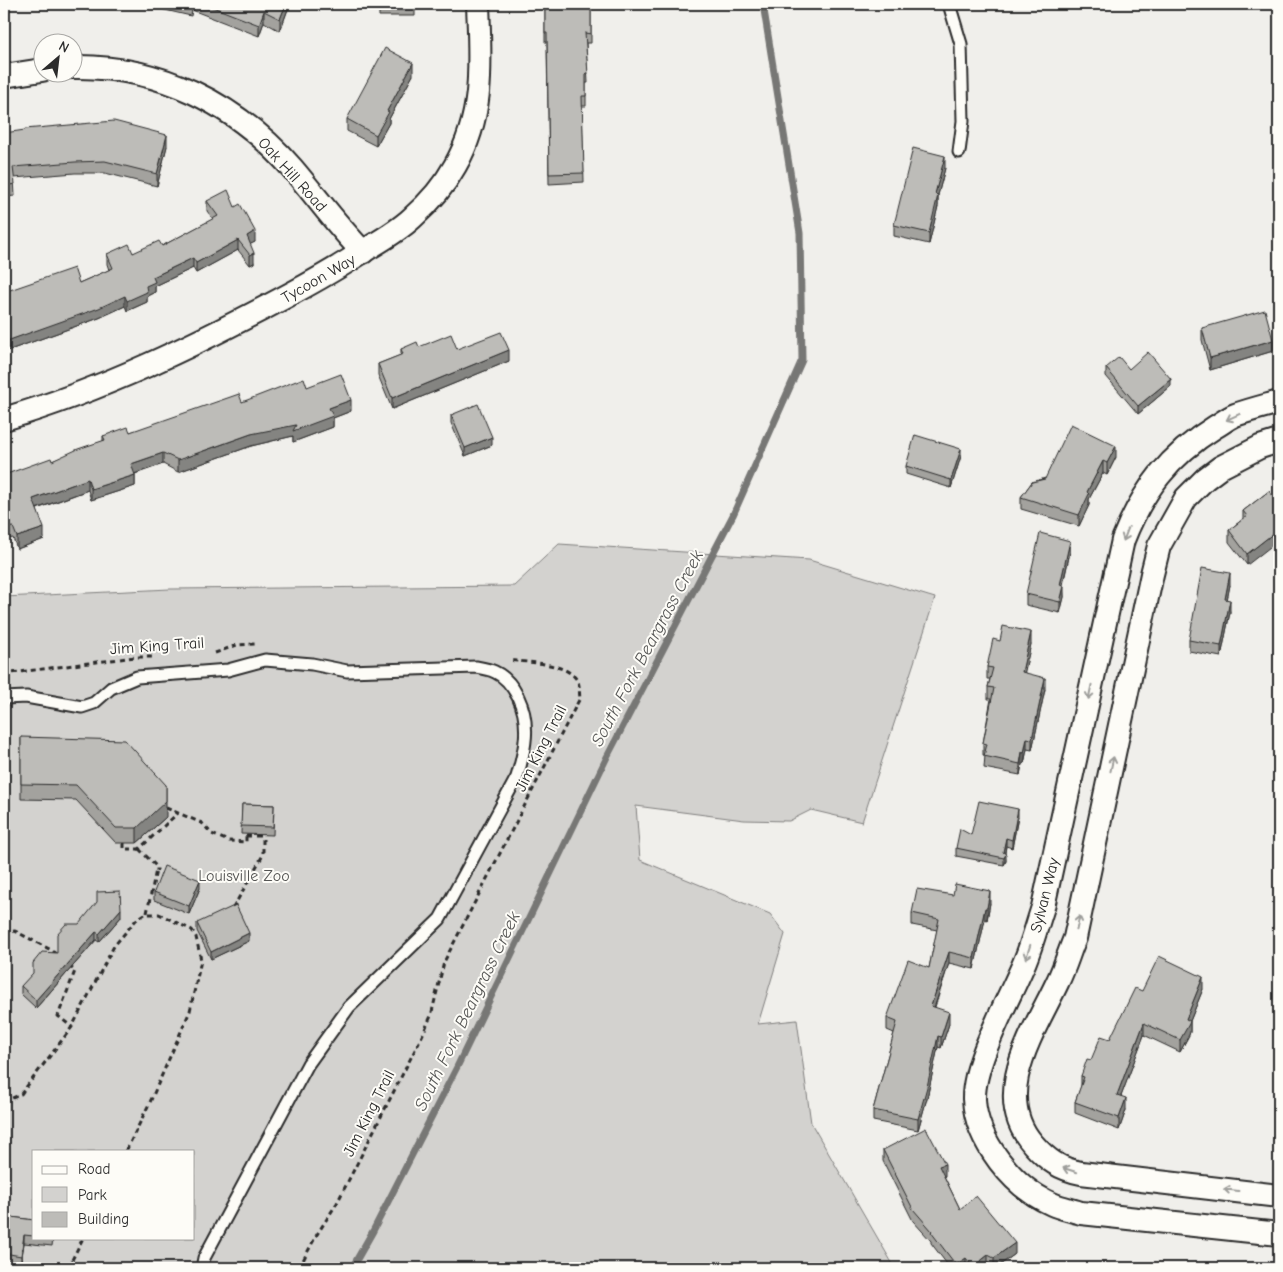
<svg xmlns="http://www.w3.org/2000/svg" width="1283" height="1272" font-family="'Comic Neue',sans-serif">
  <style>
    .green { fill: #d3d2cf; stroke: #7f7e7d; fill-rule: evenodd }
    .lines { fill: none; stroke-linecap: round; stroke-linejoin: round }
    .stream { stroke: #777775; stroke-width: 7 }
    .service-casing { stroke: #2b2b2b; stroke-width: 15 }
    .minor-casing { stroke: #2b2b2b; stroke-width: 26 }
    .path { stroke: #2b2b2b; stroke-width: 3; stroke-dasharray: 5 4; stroke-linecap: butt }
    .service { stroke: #fdfcf7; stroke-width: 11 }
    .minor { stroke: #fdfcf7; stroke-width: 22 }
    .wall { fill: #a3a29e; stroke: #2b2b2b }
    .shaded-wall { fill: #848481; stroke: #2b2b2b }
    .building { fill: #bdbcb8; stroke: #2b2b2b }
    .oneway { stroke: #9e9e9b }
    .labels { text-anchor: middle; stroke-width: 4; stroke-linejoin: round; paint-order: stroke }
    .street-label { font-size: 16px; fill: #2b2b2b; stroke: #fdfcf7 }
    .park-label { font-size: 16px; fill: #555554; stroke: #fdfcf7 }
    .water-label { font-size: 18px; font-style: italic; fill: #575756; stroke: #fdfcf7 }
  </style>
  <rect width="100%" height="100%" fill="#f0efeb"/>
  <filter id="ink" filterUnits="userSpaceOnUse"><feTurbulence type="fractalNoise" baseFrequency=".02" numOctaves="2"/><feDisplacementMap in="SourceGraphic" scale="10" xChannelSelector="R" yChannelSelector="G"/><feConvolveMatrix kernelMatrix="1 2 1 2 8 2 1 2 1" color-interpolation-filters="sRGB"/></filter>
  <g filter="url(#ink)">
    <!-- green -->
    <path class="green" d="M559,544L809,560L935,598L862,822L811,810L789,821L744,820L636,806L640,860L770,914L785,934L758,1024L797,1020L811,1123L895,1268H4V597L170,589L514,586ZM34,1151H194V1238H34Z"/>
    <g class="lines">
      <!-- stream -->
      <path class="stream" d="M352,1268L373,1231L457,1067L607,757L733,515L802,360L800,233L763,4"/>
      <defs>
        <g id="service">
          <path d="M949,4L961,44L963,121L959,152"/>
          <path d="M4,698L26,697L82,707L94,703L111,688L137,677L228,670L265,660L312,664L347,671L476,667C482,668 489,669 495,672C506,677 513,687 518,697C531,724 525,750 517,777L440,919L349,1007L308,1064L204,1258L202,1268"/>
        </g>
        <g id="minor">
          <path d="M72,67C159,65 235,103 292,168C316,196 337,226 363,252"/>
          <path d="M4,76L42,70"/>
          <path d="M1279,402C1265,406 1249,410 1235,415C1228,418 1222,423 1215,427C1170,455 1142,491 1123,540L1043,907C1037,925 1032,944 1025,961C1010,998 973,1061 974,1099C976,1141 1014,1188 1052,1204C1061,1208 1072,1210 1081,1213L1279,1234"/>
          <path d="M4,419C103,390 197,344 287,296C313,282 338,268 362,252C380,241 397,232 412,218C429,203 444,186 455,166C485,114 480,61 478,4"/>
          <path d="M1279,441L1260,447L1221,467L1205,479L1186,498L1159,546L1152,574L1075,938C1069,952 1065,967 1058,981C1036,1029 989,1094 1033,1144C1047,1160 1060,1169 1081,1173L1279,1196"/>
        </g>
      </defs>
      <!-- service casing -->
      <use href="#service" class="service-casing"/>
      <!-- minor casing -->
      <use href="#minor" class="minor-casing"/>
      <!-- path -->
      <g class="path">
        <path d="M215,653L237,645L255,644"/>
        <path d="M4,674L135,657H155"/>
        <path d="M166,808L202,823L212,834L228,841L246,842V834"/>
        <path d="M246,836H263"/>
        <path d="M124,843V849H139L178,813"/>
        <path d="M139,849L157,867V871"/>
        <path d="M233,908L263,855V834"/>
        <path d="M147,913L156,870"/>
        <path d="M4,932L15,931L51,950L57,955"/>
        <path d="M69,966L75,971L58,1016L72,1027"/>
        <path d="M4,1102L21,1094L72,1027L114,946L136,920L145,914H159L192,930L196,937L201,960L190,1011L151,1100L126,1151"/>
        <path d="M68,1268L83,1238"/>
        <path d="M299,1268L316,1236L337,1203L422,1036L431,1016L444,962L580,698C579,693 580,686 578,682C569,662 528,663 509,660"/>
      </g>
      <!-- service -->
      <use href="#service" class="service"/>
      <!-- minor -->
      <use href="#minor" class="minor"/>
    </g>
    <!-- wall -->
    <g class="wall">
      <path d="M4,4H23V5L4,7Z"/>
      <path d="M142,4H288V9L280,31L264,22L259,36L192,10L191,16L143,5Z"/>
      <path d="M379,4H419H415V16H379Z"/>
      <path d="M591,4V43H586L588,83H586V106H582L584,182L549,184L547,42H545V8H553Z"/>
      <path d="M413,75L389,119V123L376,146L347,131V119Z"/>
      <path d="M4,133L167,146L157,186L105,173H75L14,178L15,196L4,197Z"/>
      <path d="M945,168L938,195V206L929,244L894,236V225Z"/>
      <path d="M207,201L235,207L255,242L250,244L254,263L250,265L238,250L196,273L193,268L155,286V292L147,296V302L127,311L125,306L99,318L4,352V275L7,291L79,283L109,270L107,264V254L133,253L162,246L213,219L207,211Z"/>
      <path d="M1202,328L1273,351L1210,370L1202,340Z"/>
      <path d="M419,347L457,349L509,361L392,409L378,375V364L401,355V349Z"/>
      <path d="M1106,368L1129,369L1171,386L1138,414L1106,376Z"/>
      <path d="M307,387L351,411L333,418V427L293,442V436L251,446L178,472L163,464L135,474V486L91,500L88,490L37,509L44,539L17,549L13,538L4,540V475L52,461L103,441V436L130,432L242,402Z"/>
      <path d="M451,415L492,445L465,456L451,423Z"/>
      <path d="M961,456L951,488L906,474V466Z"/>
      <path d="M1116,457L1107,475L1103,473L1089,499V505L1079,526L1021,509V497L1032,482Z"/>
      <path d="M1269,491L1247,565L1229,542V530L1243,519V511Z"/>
      <path d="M1070,552L1063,585L1064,597L1060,613L1026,605V594Z"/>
      <path d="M1230,585L1227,599L1230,612L1221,657L1189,651V640Z"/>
      <path d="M1000,641L1031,644L1024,673L1045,689L1032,750L1027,749L1024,764H1022L1020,775L984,768L985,755H983V743L991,699H988V687L990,679H987V667Z"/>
      <path d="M21,737L166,817L137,843H116L76,800L21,799Z"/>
      <path d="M242,804L274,805L273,835L241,834Z"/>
      <path d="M1018,817L1012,848L1006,846L1005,853L1006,861L1004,865L956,856V848L971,835Z"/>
      <path d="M200,888L189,914L154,900V892Z"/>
      <path d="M990,903L987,920L985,919L974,969L949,963L935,1007L949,1024L941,1048L938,1047L927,1098L918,1130L873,1121V1110L894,1033L887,1030V1018L929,968L937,930L912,925V913Z"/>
      <path d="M121,917L99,942L96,940L36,1008L21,994V986L57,953L79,924Z"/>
      <path d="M197,923L249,941L211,959L197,931Z"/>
      <path d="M1203,989L1190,1021V1032L1189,1035L1180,1052L1144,1035L1121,1096L1126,1110L1119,1130L1075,1113V1102L1081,1086V1076L1091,1060L1110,1039L1142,991Z"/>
      <path d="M883,1150L945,1176H944L960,1209L1015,1254L996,1268H992L988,1266L986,1268H950L931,1243V1241L913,1221L883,1161Z"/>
      <path d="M4,1216L34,1220V1238H53L52,1246L24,1243L21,1263L4,1261V1268Z"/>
    </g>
    <!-- shaded-wall -->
    <g class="shaded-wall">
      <path d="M286,4H288V9L280,31V19Z"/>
      <path d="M264,11V22L259,36V25Z"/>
      <path d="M413,63V75L389,119V123L376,146V135L387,111Z"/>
      <path d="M167,135V146L157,186V174Z"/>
      <path d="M945,156V168L938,195V206L929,244V233L935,194Z"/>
      <path d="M255,231V242L247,246V236Z"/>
      <path d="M238,240V250L196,273V263Z"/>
      <path d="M254,253V263L250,265V255Z"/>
      <path d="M193,258V268L155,286V292L147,296V302L127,311V301L153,277Z"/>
      <path d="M125,296V306L99,318L4,352V342Z"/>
      <path d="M1273,340V351L1210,370V358Z"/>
      <path d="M509,350V361L392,409V398Z"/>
      <path d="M1171,379V386L1138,414V406Z"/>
      <path d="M351,400V411L333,418V427L293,442V436L251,446L178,472V460L251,434L329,408Z"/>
      <path d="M492,437V445L465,456V448Z"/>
      <path d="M1116,446V457L1107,475V463Z"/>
      <path d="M961,449V456L951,488V480Z"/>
      <path d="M163,453V464L131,475V464Z"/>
      <path d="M1103,461V473L1089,499V505L1079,526V515L1087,492Z"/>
      <path d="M135,475V486L91,500V489Z"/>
      <path d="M88,479V490L33,510V499Z"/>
      <path d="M44,528V539L17,549V537Z"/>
      <path d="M1279,529V540L1247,565V554Z"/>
      <path d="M1070,541V552L1060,596V585Z"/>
      <path d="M1230,573V585L1225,611V599Z"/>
      <path d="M1064,586V597L1060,613V602Z"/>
      <path d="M1230,600V612L1221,657V646Z"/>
      <path d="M1031,632V644L1022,684V672Z"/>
      <path d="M1045,678V689L1032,750V739Z"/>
      <path d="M1027,738V749L1024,764V753Z"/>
      <path d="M1022,752V764L1020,775V764Z"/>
      <path d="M166,785V817L137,843V828Z"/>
      <path d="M1018,809V817L1012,848V840Z"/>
      <path d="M1006,838V846L1004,858L1003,852Z"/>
      <path d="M1006,854V861L1004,865V858Z"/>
      <path d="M200,880V888L189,914V906Z"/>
      <path d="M990,891V903L987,920V908Z"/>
      <path d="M985,908V919L974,969V958Z"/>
      <path d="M121,909V917L99,942V934Z"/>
      <path d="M96,932V940L36,1008V1000Z"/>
      <path d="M249,933V941L211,959V952Z"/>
      <path d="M949,952V963L931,1017V1006Z"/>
      <path d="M1203,977V989L1190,1021V1032L1189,1035L1180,1052V1040L1186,1019Z"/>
      <path d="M949,1012V1024L941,1048V1037Z"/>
      <path d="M1144,1023V1035L1117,1107V1095Z"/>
      <path d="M938,1036V1047L927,1098L918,1130V1119Z"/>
      <path d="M1126,1098V1110L1119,1130V1118Z"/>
      <path d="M945,1164V1176L939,1178V1166Z"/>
      <path d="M24,1235V1243L21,1263V1256Z"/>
      <path d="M1015,1243V1254L996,1268H994V1258Z"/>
      <path d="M988,1255V1266L986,1268H973V1267Z"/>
      <path d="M966,1258V1268H956V1265Z"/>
    </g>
    <!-- building -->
    <g class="building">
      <path d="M205,4H286L280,19L264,11L259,25Z"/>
      <rect x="379" y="4" width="36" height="1"/>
      <path d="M554,4H591V34L585,33L588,74L586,73V96H582L584,173L549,174L547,33H545V8H553Z"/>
      <path d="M385,48L413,63L387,111L389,112L376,135L347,119Z"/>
      <path d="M114,121L167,135L157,174L105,161L75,162L13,167L15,184L4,186V133L25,130V129Z"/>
      <path d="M913,148L945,156L935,194L938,195L929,233L894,225Z"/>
      <path d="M228,190L235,207L240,204L255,231L247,236L254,253L250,255L238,240L196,263L193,258L153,277L155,282L146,286L147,292L127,301L125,296L99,308L4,342V275L7,291L74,268L79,283L113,268L107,254L129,244L133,253L159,241L162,246L218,216L207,201Z"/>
      <path d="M1265,310L1273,340L1210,358L1202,328Z"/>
      <path d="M501,332L509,350L392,398L378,364L403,354L401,349L417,342L419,347L451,334L457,349Z"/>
      <path d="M1148,352L1171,379L1138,406L1106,368L1119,357L1129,369Z"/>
      <path d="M341,374L351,400L329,408L333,416L293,431L296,425L251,434L178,460L163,453L131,464L135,475L91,489L88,479L33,499L44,528L17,537L13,527L4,528V510L7,509L4,501V475L51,458L52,461L78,449L105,440L103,436L128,427L130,432L239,394L242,402L304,378L307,387Z"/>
      <path d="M478,404L492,437L465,448L451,415Z"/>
      <path d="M1071,424L1116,446L1107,463L1103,461L1087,492L1089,494L1079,515L1021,497L1032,482L1045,479Z"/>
      <path d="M915,435L961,449L951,480L906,466Z"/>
      <path d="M1269,491L1274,497L1279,493V529L1247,554L1229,530L1247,516L1243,511Z"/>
      <path d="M1040,533L1070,541L1060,585L1064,586L1060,602L1026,594Z"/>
      <path d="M1202,568L1230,573L1225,599L1230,600L1221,646L1189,640Z"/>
      <path d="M1003,626L1031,632L1022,672L1045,678L1032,739L1027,738L1024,753L1022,752L1020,764L984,756L987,744L983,743L994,688L988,687L993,668L987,667L993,639L1000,641Z"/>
      <path d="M21,737L125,740L166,785V801L137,828H116L76,785L21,784Z"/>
      <path d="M979,801L1018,809L1012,840L1006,838L1003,852L1006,854L1004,858L956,848L960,829L971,835Z"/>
      <path d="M242,804L274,805L273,827L241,826Z"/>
      <path d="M164,866L200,880L189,906L154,892Z"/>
      <path d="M955,884L990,891L987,908H985L974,958L949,952L931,1006L949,1012L941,1037L938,1036L927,1087L918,1119L873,1110L897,1022L887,1018L908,960L929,968L939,919L912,913L917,889L953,895Z"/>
      <path d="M120,891L121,909L99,934L96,932L36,1000L21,986L33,973V963L42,952L57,953V934L66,924H79L97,902V892Z"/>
      <path d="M236,905L249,933L211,952L197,923Z"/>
      <path d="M1159,956L1203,977L1186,1019L1190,1021L1189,1024L1180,1040L1144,1023L1117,1095L1126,1098L1119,1118L1075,1102L1084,1077L1081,1076L1087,1059L1091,1060L1101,1036L1110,1039L1135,988L1142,991Z"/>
      <path d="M926,1128L945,1164L939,1166L960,1209L976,1196L1015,1243L994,1258L988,1255L973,1267L966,1258L956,1265L931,1232L932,1231L913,1209L883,1150Z"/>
      <path d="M4,1216L34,1220V1236L24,1235L21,1256L4,1253Z"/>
      <path d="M4,1260L7,1268H4Z"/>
    </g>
    <!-- one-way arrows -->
    <defs><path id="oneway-shaft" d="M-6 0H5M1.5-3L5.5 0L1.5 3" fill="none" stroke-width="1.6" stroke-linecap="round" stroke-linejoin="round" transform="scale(1.25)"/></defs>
    <g class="oneway">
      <use href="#oneway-shaft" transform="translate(1233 417) rotate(155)"/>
      <use href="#oneway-shaft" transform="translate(1126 534) rotate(111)"/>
      <use href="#oneway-shaft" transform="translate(1090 692) rotate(102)"/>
      <use href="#oneway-shaft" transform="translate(1112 764) rotate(-78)"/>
      <use href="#oneway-shaft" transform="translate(1078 923) rotate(-78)"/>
      <use href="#oneway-shaft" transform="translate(1028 952) rotate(108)"/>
      <use href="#oneway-shaft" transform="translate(1070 1170) rotate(-163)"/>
      <use href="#oneway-shaft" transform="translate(1231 1190) rotate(-173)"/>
    </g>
  </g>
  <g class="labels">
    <!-- street labels -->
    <g class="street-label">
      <text transform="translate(293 174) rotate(48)" y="6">Oak Hill Road</text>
      <text transform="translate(318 278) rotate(-30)" y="6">Tycoon Way</text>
      <text transform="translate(157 645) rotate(-4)" y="6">Jim King Trail</text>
      <text transform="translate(540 748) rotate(-63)" y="6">Jim King Trail</text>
      <text transform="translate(1044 895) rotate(-76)" y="6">Sylvan Way</text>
      <text transform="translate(368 1113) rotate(-63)" y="6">Jim King Trail</text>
    </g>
    <!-- park labels -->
    <g class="park-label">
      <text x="244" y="881">Louisville Zoo</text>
    </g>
    <!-- water labels -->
    <g class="water-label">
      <text transform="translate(647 648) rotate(-62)" y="6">South Fork Beargrass Creek</text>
      <text transform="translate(467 1011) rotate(-64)" y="6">South Fork Beargrass Creek</text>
    </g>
  </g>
  <!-- margin -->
  <rect width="1283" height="1272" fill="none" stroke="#fdfcf7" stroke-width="20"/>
  <rect x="10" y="10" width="1263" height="1252" fill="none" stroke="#2b2b2b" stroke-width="2" filter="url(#ink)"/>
  <!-- legend -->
  <rect x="32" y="1150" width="162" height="90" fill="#fdfcf7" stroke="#a9a8a5"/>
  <rect x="42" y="1166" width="25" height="8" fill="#fdfcf7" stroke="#a9a8a5"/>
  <text x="78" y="1174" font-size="15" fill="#2b2b2b">Road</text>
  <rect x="42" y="1187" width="25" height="15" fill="#d3d2cf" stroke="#a9a8a5"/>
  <text x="78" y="1200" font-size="15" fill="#2b2b2b">Park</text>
  <rect x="42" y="1212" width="25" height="15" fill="#bdbcb8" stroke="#a9a8a5"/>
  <text x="78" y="1224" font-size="15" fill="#2b2b2b">Building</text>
  <!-- north arrow -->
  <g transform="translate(58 58) rotate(28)"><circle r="24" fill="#fdfcf7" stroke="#a9a8a5"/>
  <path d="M0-4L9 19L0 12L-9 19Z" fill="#2b2b2b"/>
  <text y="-8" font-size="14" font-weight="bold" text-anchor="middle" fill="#2b2b2b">N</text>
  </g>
</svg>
